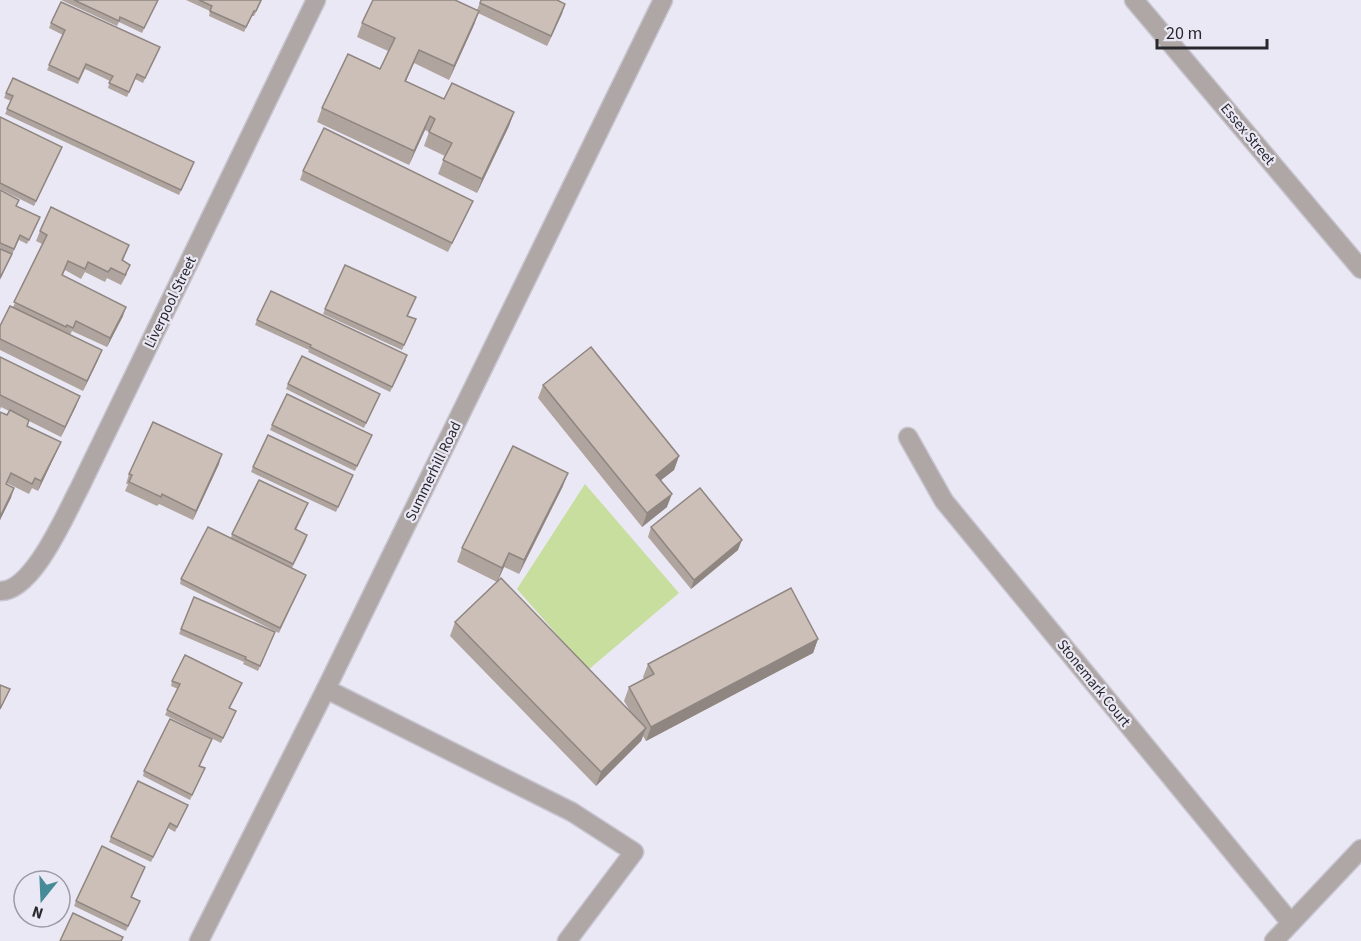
<svg xmlns="http://www.w3.org/2000/svg" width="1361" height="941" font-family="'Source Sans 3',sans-serif">
  <style>
    .green { fill: #c8de9e }
    .lines { fill: none; stroke-linecap: round; stroke-linejoin: round }
    .service-casing { stroke: #c8c5d1; stroke-width: 21 }
    .minor-casing { stroke: #c8c5d1; stroke-width: 21 }
    .tertiary-casing { stroke: #c8c5d1; stroke-width: 21 }
    .service { stroke: #aea7a5; stroke-width: 18 }
    .minor { stroke: #aea7a5; stroke-width: 18 }
    .tertiary { stroke: #aea7a5; stroke-width: 18 }
    .wall { fill: #afa49e }
    .shaded-wall { fill: #8f8681 }
    .building { fill: #ccbfb8; stroke: #8f8681; stroke-width: 1.5 }
    .labels { text-anchor: middle; stroke-width: 4.5; stroke-linejoin: round; paint-order: stroke }
    .street-label { font-size: 15px; fill: #29282d; stroke: #ebe8f5 }
  </style>
  <rect width="100%" height="100%" fill="#ebe8f5"/>
  <!-- green -->
  <path class="green" d="M585,484L679,593L588,670L517,589Z"/>
  <g class="lines">
    <defs>
      <path id="service" d="M326,689L572,812L634,852L567,941"/>
      <g id="minor">
        <path d="M908,437L944,501L1291,923"/>
        <path d="M0,591C33,592 66,513 80,487L316,0"/>
        <path d="M1274,941L1361,849"/>
      </g>
      <g id="tertiary">
        <path d="M1134,0L1361,269"/>
        <path d="M199,941L326,689L663,0"/>
      </g>
    </defs>
    <!-- service casing -->
    <use href="#service" class="service-casing"/>
    <!-- minor casing -->
    <use href="#minor" class="minor-casing"/>
    <!-- tertiary casing -->
    <use href="#tertiary" class="tertiary-casing"/>
    <!-- service -->
    <use href="#service" class="service"/>
    <!-- minor -->
    <use href="#minor" class="minor"/>
    <!-- tertiary -->
    <use href="#tertiary" class="tertiary"/>
  </g>
  <!-- wall -->
  <g class="wall">
    <path d="M61,0H158L142,33L119,22L117,26Z"/>
    <path d="M186,0H262L254,16H252L244,32L209,16L210,11Z"/>
    <path d="M481,0L565,4L547,46L478,13L474,25L449,80L414,63L406,81L444,99L514,112L509,126L477,193L438,174L445,156L424,146L429,132L425,130L409,165L317,122L322,108L380,69L388,51L357,37L362,23L477,10Z"/>
    <path d="M51,23L160,47L143,83L135,79L127,97L108,88L110,81L85,69L78,84L47,70L63,35L49,28Z"/>
    <path d="M6,93L192,167L179,195L5,114L11,101L4,98Z"/>
    <path d="M0,117L60,152L34,206L0,189Z"/>
    <path d="M303,171L469,210L448,252L300,180Z"/>
    <path d="M0,190L17,206L38,222L27,244L19,240L0,280Z"/>
    <path d="M40,231L129,245L123,261L127,274L121,285L107,278L105,282L85,272L81,279L65,270L63,275L123,316L107,347L72,331L70,335L98,360L83,391L0,350V326L13,307L42,244L36,241Z"/>
    <path d="M414,302L408,316L416,319L402,350L323,314L325,309Z"/>
    <path d="M257,320L406,360L390,392L308,352L309,350L255,325Z"/>
    <path d="M0,357L76,406L61,437L29,421L27,426L61,442L57,451L38,491L32,488L29,494L7,483L6,484L14,488L0,520V412L7,415L9,411L1,407L0,410Z"/>
    <path d="M288,384L378,399L364,428L286,389Z"/>
    <path d="M543,385L679,456L674,470L661,480L667,507L642,527L538,398Z"/>
    <path d="M272,425L370,440L355,471L270,430Z"/>
    <path d="M219,464L193,520L159,504L157,506L125,491L128,484H126L129,474Z"/>
    <path d="M253,467L353,475L336,512L251,472Z"/>
    <path d="M563,486L519,574L504,567L498,581L630,711L624,701L629,687L644,679L643,677L648,664L818,639L813,653L646,741L643,736L641,741L596,786L450,636L455,622L497,582L457,562L462,548Z"/>
    <path d="M306,508L296,530L306,540L292,568L306,575L279,633L180,584L181,579L231,538L232,534Z"/>
    <path d="M651,527L738,550L691,589L648,537Z"/>
    <path d="M194,597L273,637L258,671L243,664L244,662L179,634Z"/>
    <path d="M172,681L242,683L230,708L234,716L221,743L165,715L178,689L171,686Z"/>
    <path d="M212,739L200,766L205,768L190,800L143,776L144,771Z"/>
    <path d="M188,805L175,832L168,828L151,862L109,842L111,837Z"/>
    <path d="M145,867L132,897L138,906L126,931L74,906L76,901Z"/>
  </g>
  <!-- shaded-wall -->
  <g class="shaded-wall">
    <path d="M565,4L562,14L547,46L551,36Z"/>
    <path d="M479,11L474,25L449,80L454,66Z"/>
    <path d="M419,50L414,63L400,94L405,81Z"/>
    <path d="M514,112L509,126L477,193L482,179Z"/>
    <path d="M430,116L425,130L409,165L414,151Z"/>
    <path d="M126,307L123,316L107,347L110,338Z"/>
    <path d="M102,350L98,360L83,391L87,381Z"/>
    <path d="M80,396L76,406L61,437L65,427Z"/>
    <path d="M61,442L57,451L38,491L41,481Z"/>
    <path d="M222,454L219,464L193,520L196,511Z"/>
    <path d="M679,456L674,470L651,488L656,475Z"/>
    <path d="M568,473L563,486L519,574L524,560Z"/>
    <path d="M14,488L11,498L0,520V517Z"/>
    <path d="M672,494L667,507L642,527L647,513Z"/>
    <path d="M742,540L738,550L691,589L694,580Z"/>
    <path d="M509,553L504,567L497,582L502,568Z"/>
    <path d="M818,639L813,653L646,741L651,727Z"/>
    <path d="M646,728L641,741L596,786L601,772Z"/>
  </g>
  <!-- building -->
  <g class="building">
    <path d="M74,0H158L144,28L120,17L119,21Z"/>
    <path d="M199,0H261L256,11H254L246,27L210,11L212,6Z"/>
    <path d="M373,0H455L479,11L454,66L419,50L405,81L444,99L452,83L514,112L482,179L443,160L452,143L429,132L435,119L430,116L414,151L322,108L348,54L380,69L395,38L362,23Z"/>
    <path d="M481,0H557L565,4L551,36L480,3Z"/>
    <path d="M61,2L160,47L145,78L137,74L129,92L109,83L113,76L86,64L79,79L49,65L65,30L51,23Z"/>
    <path d="M13,78L194,162L181,190L7,109L13,96L6,93Z"/>
    <path d="M0,117L62,147L36,201L0,183Z"/>
    <path d="M324,128L473,201L452,243L303,171Z"/>
    <path d="M0,190L19,200L16,206L40,217L29,240L20,235L14,249L0,243Z"/>
    <path d="M51,207L129,245L122,260L130,265L125,275L111,268L108,272L88,262L85,269L68,261L62,275L126,307L110,338L76,321L73,328L67,325L66,327L14,302L47,235L40,231Z"/>
    <path d="M0,249L12,254L0,278Z"/>
    <path d="M345,265L416,297L407,316L416,319L404,345L325,309Z"/>
    <path d="M271,291L407,355L392,387L310,347L311,345L257,320Z"/>
    <path d="M10,306L102,350L87,381L0,339V326Z"/>
    <path d="M591,347L679,456L656,475L672,494L647,513L543,385Z"/>
    <path d="M302,356L380,394L366,423L288,384Z"/>
    <path d="M0,357L80,396L65,427L0,395Z"/>
    <path d="M287,394L372,435L357,466L272,425Z"/>
    <path d="M10,410L29,420L27,426L61,442L41,481L35,478L32,484L11,473L6,484L14,488L0,517V412L7,415Z"/>
    <path d="M153,422L222,454L196,511L162,494L161,497L129,482L132,475L129,474Z"/>
    <path d="M268,435L353,475L338,507L253,467Z"/>
    <path d="M513,446L568,473L524,560L509,553L502,568L462,548Z"/>
    <path d="M259,480L308,503L295,529L307,535L293,564L232,534Z"/>
    <path d="M700,488L742,540L694,580L651,527Z"/>
    <path d="M208,527L306,575L280,628L181,579Z"/>
    <path d="M501,578L646,728L601,772L455,622Z"/>
    <path d="M791,588L818,639L651,727L629,687L654,674L648,664Z"/>
    <path d="M194,597L275,632L260,666L245,659L246,657L181,629Z"/>
    <path d="M185,655L242,683L229,708L236,711L223,738L167,710L180,684L172,681Z"/>
    <path d="M0,685L10,689L0,709Z"/>
    <path d="M170,719L212,739L199,766L205,768L192,795L144,771Z"/>
    <path d="M138,781L188,805L177,827L170,823L153,857L111,837Z"/>
    <path d="M102,846L145,867L131,897L140,901L128,926L76,901Z"/>
    <path d="M73,913L123,937L121,941H60Z"/>
  </g>
  <g class="labels">
    <!-- street labels -->
    <g class="street-label">
      <text transform="translate(1248 134) rotate(50)" y="5">Essex Street</text>
      <text transform="translate(170 302) rotate(-64)" y="5">Liverpool Street</text>
      <text transform="translate(433 471) rotate(-64)" y="5">Summerhill Road</text>
      <text transform="translate(1094 683) rotate(51)" y="5">Stonemark Court</text>
    </g>
  </g>
  <!-- north arrow -->
  <g transform="translate(42 899) rotate(198)"><circle r="28" fill="#ebe8f5" stroke="#9d9ba5" stroke-width="1.5"/>
  <path d="M0-4.5L10 22L0 15L-10 22Z" fill="#468b98"/>
  <text y="-9" font-size="16" font-weight="bold" text-anchor="middle" fill="#29282d">N</text>
  </g>
  <!-- scale -->
  <path d="M1157 39v9h110v-9" fill="none" stroke="#29282d" stroke-width="3"/>
  <text x="1166" y="39" font-size="18" fill="#29282d" stroke="#ebe8f5" stroke-width="4.5" paint-order="stroke">20 m</text>
</svg>
